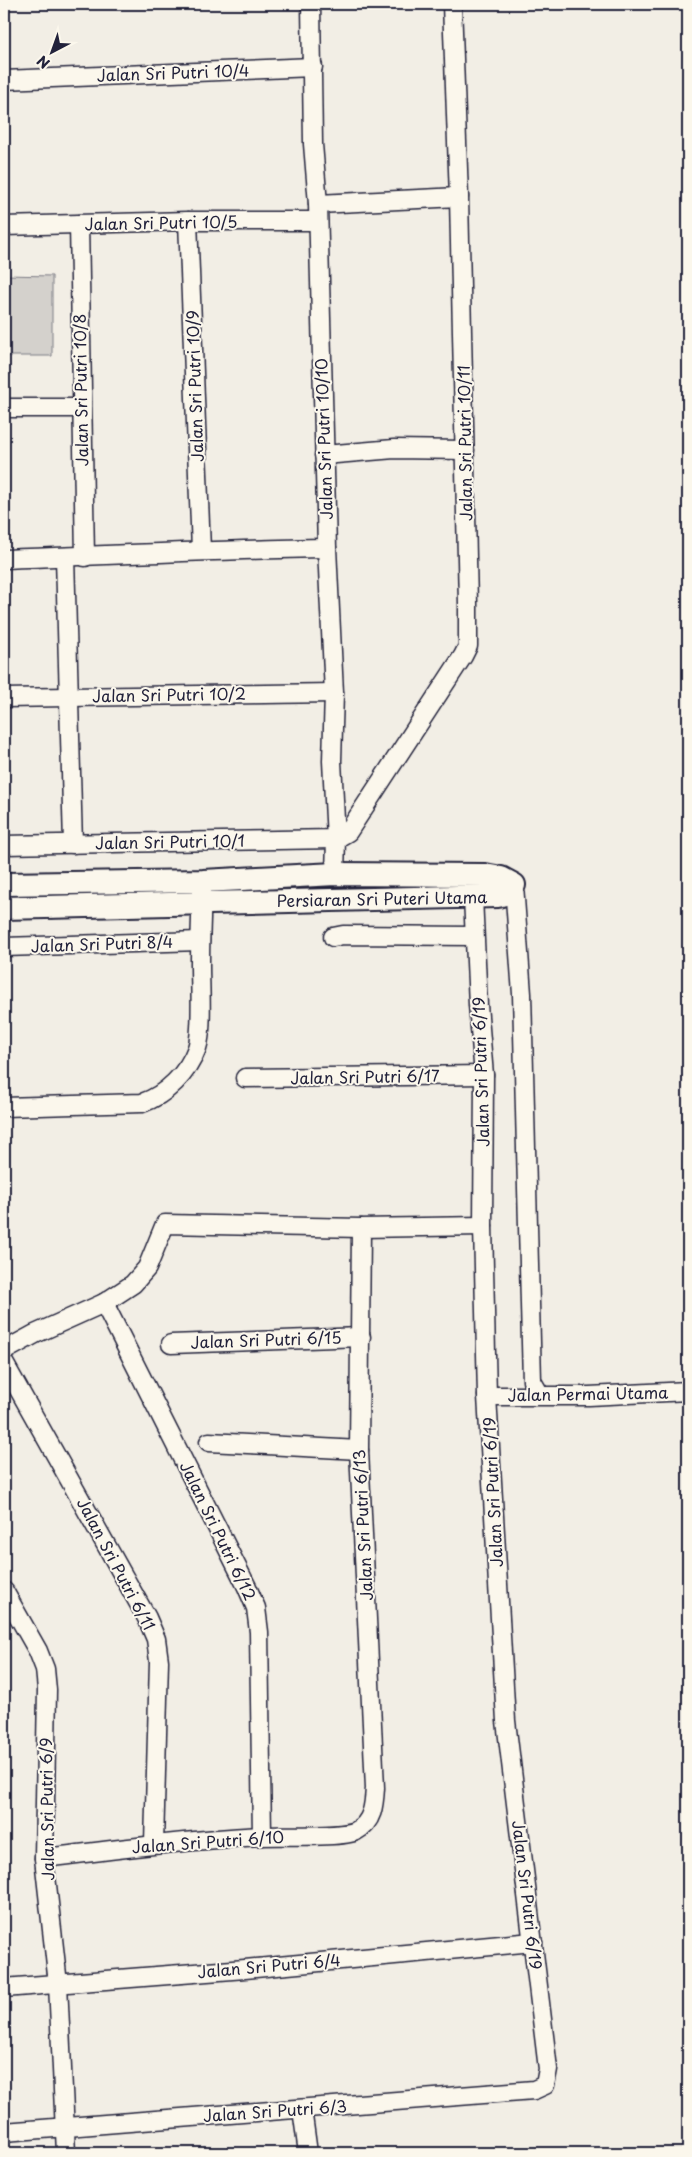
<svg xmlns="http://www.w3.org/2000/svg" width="692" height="2157" font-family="'Playpen Sans',sans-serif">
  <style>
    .green { fill: #d4d1cc; stroke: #7b7a84 }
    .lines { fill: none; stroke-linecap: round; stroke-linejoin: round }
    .minor-casing { stroke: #22223b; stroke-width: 21 }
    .tertiary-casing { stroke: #22223b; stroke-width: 26 }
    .minor { stroke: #fbf7ec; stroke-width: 18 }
    .tertiary { stroke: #fbf7ec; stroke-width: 22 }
    .labels { text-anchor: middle; stroke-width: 4; stroke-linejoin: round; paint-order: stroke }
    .street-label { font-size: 16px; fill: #22223b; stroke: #fbf7ec }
  </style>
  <rect width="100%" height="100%" fill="#f2eee5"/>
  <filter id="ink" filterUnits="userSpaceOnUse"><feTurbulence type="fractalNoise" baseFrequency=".02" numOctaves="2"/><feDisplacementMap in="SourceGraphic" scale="10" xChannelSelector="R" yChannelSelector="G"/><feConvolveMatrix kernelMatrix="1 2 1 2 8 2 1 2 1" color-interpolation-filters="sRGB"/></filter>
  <g filter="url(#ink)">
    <!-- green -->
    <path class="green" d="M4,275L52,276V356H4Z"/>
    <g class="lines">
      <defs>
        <g id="minor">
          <path d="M311,4L313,144L318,204L327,548L334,693L332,761L336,839L335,874"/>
          <path d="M4,80L313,67"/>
          <path d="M318,204L459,197"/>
          <path d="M188,221L201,550"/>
          <path d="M79,224L85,557"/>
          <path d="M4,226L188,221H318"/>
          <path d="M4,408H81"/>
          <path d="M324,455L394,449L465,450"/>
          <path d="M65,557L73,844"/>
          <path d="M4,559C112,555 219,550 327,548"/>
          <path d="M4,698L334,693"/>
          <path d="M4,845L336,839L348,832L463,656L468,646V604L459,197L452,4"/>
          <path d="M514,885L522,994L532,1381L540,1395"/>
          <path d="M333,937L343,935L474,936"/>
          <path d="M4,947L200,941"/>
          <path d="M245,1078L484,1075"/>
          <path d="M4,1107L142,1103C166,1095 188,1073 197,1048C203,1030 200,986 200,965C200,940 201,916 202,892"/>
          <path d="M104,1303L247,1587L256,1608L259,1632L262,1836"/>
          <path d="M171,1344L361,1337"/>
          <path d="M4,1351L35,1334L104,1303L133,1284L147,1268L165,1224L361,1228L483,1226"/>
          <path d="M4,1363L147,1618L156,1639L159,1661L154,1844"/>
          <path d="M487,1396H589L688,1391"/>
          <path d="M209,1442L359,1450"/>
          <path d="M4,1591L38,1651L45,1669L47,1690L44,1858L58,1984L66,2153"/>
          <path d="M44,1858C117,1849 189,1840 261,1836C281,1835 342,1838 356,1831C373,1822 374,1805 375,1788L359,1450L361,1228"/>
          <path d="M4,1988L245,1969L533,1942"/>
          <path d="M302,2109L308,2153"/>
          <path d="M4,2132L534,2090L545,2085L548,2069L506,1721L487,1396L483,1226L484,1075L478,1005L473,897"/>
        </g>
        <path id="tertiary" d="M4,884L203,881L335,874L485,875L501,878L514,885L505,894L498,896L4,908"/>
      </defs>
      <!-- minor casing -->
      <use href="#minor" class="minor-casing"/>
      <!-- tertiary casing -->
      <use href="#tertiary" class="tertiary-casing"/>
      <!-- minor -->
      <use href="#minor" class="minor"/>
      <!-- tertiary -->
      <use href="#tertiary" class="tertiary"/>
    </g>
  </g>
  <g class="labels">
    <!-- street labels -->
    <g class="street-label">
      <text transform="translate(173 73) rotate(-2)" y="6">Jalan Sri Putri 10/4</text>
      <text transform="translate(161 223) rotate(-1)" y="6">Jalan Sri Putri 10/5</text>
      <text transform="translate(195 386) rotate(-92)" y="6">Jalan Sri Putri 10/9</text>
      <text transform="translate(81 390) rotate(-91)" y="6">Jalan Sri Putri 10/8</text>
      <text transform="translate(324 439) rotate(-92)" y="6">Jalan Sri Putri 10/10</text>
      <text transform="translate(465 443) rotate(-91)" y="6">Jalan Sri Putri 10/11</text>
      <text transform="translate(169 695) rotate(-1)" y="6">Jalan Sri Putri 10/2</text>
      <text transform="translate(170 842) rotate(-1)" y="6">Jalan Sri Putri 10/1</text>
      <text transform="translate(382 899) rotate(-1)" y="6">Persiaran Sri Puteri Utama</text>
      <text transform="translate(102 944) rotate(-2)" y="6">Jalan Sri Putri 8/4</text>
      <text transform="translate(481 1072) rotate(-92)" y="6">Jalan Sri Putri 6/19</text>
      <text transform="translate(365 1077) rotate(-1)" y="6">Jalan Sri Putri 6/17</text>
      <text transform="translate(266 1340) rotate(-2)" y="6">Jalan Sri Putri 6/15</text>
      <text transform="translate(588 1394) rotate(-1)" y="6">Jalan Permai Utama</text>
      <text transform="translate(493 1492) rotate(-93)" y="6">Jalan Sri Putri 6/19</text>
      <text transform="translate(363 1525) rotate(-93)" y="6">Jalan Sri Putri 6/13</text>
      <text transform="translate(218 1531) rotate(64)" y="6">Jalan Sri Putri 6/12</text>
      <text transform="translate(116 1564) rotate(62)" y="6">Jalan Sri Putri 6/11</text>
      <text transform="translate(47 1809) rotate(-91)" y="6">Jalan Sri Putri 6/9</text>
      <text transform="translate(208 1842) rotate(-4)" y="6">Jalan Sri Putri 6/10</text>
      <text transform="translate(527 1895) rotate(83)" y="6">Jalan Sri Putri 6/19</text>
      <text transform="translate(269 1966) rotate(-5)" y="6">Jalan Sri Putri 6/4</text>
      <text transform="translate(275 2111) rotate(-4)" y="6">Jalan Sri Putri 6/3</text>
    </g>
  </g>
  <!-- margin -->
  <rect width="692" height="2157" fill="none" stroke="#fbf7ec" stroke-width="20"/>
  <rect x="10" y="10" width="672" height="2137" fill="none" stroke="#22223b" stroke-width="2" filter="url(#ink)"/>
  <!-- north arrow -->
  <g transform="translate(52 52) rotate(221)" stroke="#fbf7ec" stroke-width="4" paint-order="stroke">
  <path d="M0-4L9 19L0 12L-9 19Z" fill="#22223b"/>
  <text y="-8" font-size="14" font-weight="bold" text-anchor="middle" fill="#22223b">N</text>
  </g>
</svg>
